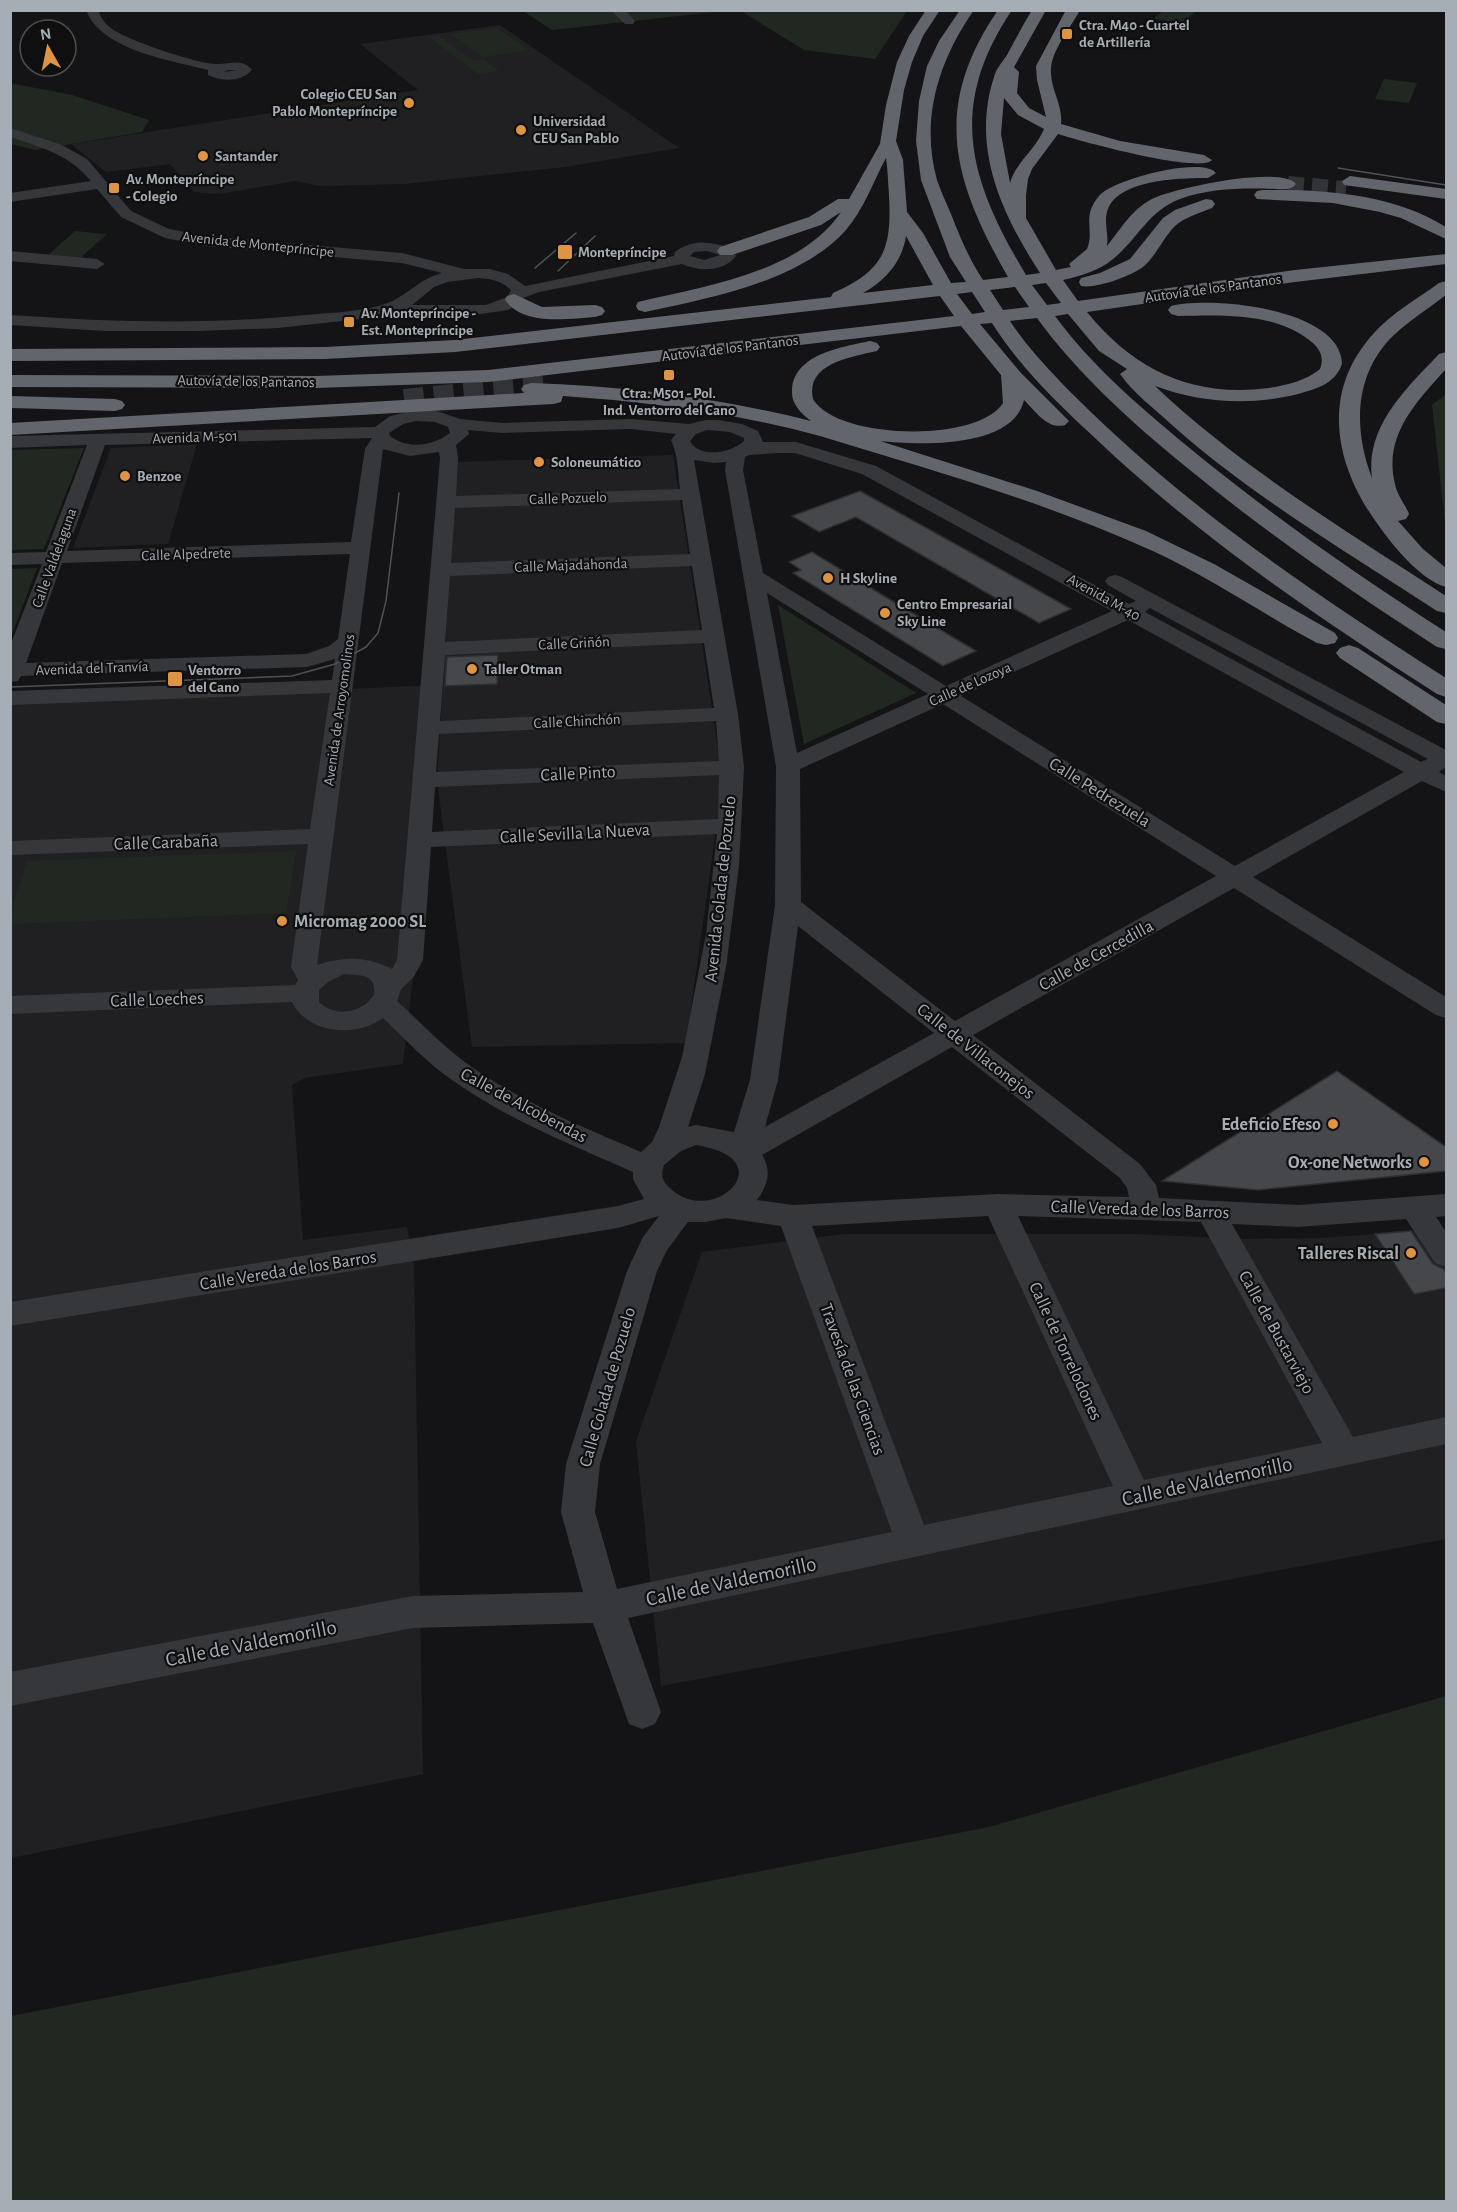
<svg xmlns="http://www.w3.org/2000/svg" width="1457" height="2212" font-family="'Alegreya Sans',sans-serif">
  <style>
    .built { fill: #202022 }
    .green { fill: #212821 }
    .building { fill: #46474a; stroke: #2e2f31; stroke-width: 1.5 }
    .lines { fill: none; stroke-linecap: round; stroke-linejoin: round }
    .highway-tunnel-far1 { stroke: #313336; stroke-width: 16; stroke-dasharray: 16 8; stroke-linecap: butt }
    .highway-tunnel { stroke: #313336; stroke-width: 20; stroke-dasharray: 20 10; stroke-linecap: butt }
    .minor { fill: #36373a; fill-rule: evenodd }
    .highway { fill: #62656b; fill-rule: evenodd }
    .tram { stroke: #4f5155; stroke-width: 1.5 }
    .poi-dot { fill: #dd9545; stroke: #0f0f10; stroke-width: 2 }
    .labels { text-anchor: middle; stroke-width: 4.5; stroke-linejoin: round; paint-order: stroke }
    .far-poi-label { font-size: 15px; font-weight: bold; fill: #a7adb4; stroke: #0f0f10; text-anchor: start }
    .far-street-label { font-size: 15px; fill: #a7adb4; stroke: #0f0f10 }
    .street-label { font-size: 18px; fill: #a7adb4; stroke: #0f0f10 }
    .poi-label { font-size: 18px; font-weight: bold; fill: #a7adb4; stroke: #0f0f10; text-anchor: end }
    .near-street-label { font-size: 21px; fill: #a7adb4; stroke: #0f0f10 }
  </style>
  <rect width="100%" height="100%" fill="#141416"/>
  <!-- built -->
  <g class="built">
    <path d="M500,25L679,148L565,167L405,184L321,186L295,181L220,194L194,192L170,164L106,172L71,144L418,90L360,44Z"/>
    <path d="M197,444L168,544L73,548L111,448Z"/>
    <path d="M673,455L723,780L686,1043L472,1047L437,781L456,462Z"/>
    <path d="M437,685L427,853L403,1064L305,1078L292,1085L303,1240L407,1227L414,1264L423,1774L11,1858L10,704Z"/>
    <path d="M1446,1229V1539L661,1686L636,1441L702,1252L844,1234H1136L1242,1239L1320,1238Z"/>
  </g>
  <!-- green -->
  <g class="green">
    <path d="M523,11H723L552,30Z"/>
    <path d="M741,11L907,10V11L875,59L804,50Z"/>
    <path d="M1163,11V10L1196,11L1182,23L1153,19Z"/>
    <path d="M497,28L529,50L483,57L451,34Z"/>
    <path d="M439,36L474,61L483,59L499,71L478,74L429,37Z"/>
    <path d="M1384,79L1417,83L1409,103L1375,99Z"/>
    <path d="M10,83L72,95L149,120L142,132L35,150L11,144Z"/>
    <path d="M75,231L107,234L80,258L47,256Z"/>
    <path d="M1446,394V532L1432,405Z"/>
    <path d="M84,448L44,549L11,550V450Z"/>
    <path d="M37,568L11,637V569Z"/>
    <path d="M778,605L916,693L804,744Z"/>
    <path d="M296,851L286,913L11,924V912L27,861Z"/>
    <path d="M1446,1696V2201H11V2016L989,1827Z"/>
  </g>
  <!-- building -->
  <g class="building">
    <path d="M860,491L986,561L1071,609L1039,623L856,517L819,532L792,516Z"/>
    <path d="M812,552L889,599L976,651L943,666L793,573L801,570L789,562Z"/>
    <path d="M498,655L497,684L445,686L447,657Z"/>
    <path d="M1337,1071L1446,1147V1171L1258,1190L1162,1181Z"/>
    <path d="M1411,1231L1433,1264L1444,1269L1446,1273V1288L1414,1294L1375,1234Z"/>
  </g>
  <g class="lines">
    <!-- highway-tunnel-far1 -->
    <path class="highway-tunnel-far1" d="M1288,184L1346,189"/>
    <!-- highway-tunnel -->
    <path class="highway-tunnel" d="M404,399L549,384"/>
    <!-- minor -->
    <g class="minor">
      <path d="M86,10H98C101,18 105,24 112,29C127,40 200,65 218,64C231,64 242,58 252,70C241,82 223,82 208,75V70C171,60 102,51 86,10ZM228,70H237L224,72Z"/>
      <path d="M611,10H625L635,21L633,24H625Z"/>
      <path d="M10,128L62,145L87,159L131,211L169,229L206,236L402,253L464,269H490L508,274L525,286L674,256L675,252C693,238 711,242 732,248L736,256C724,272 699,272 682,264L539,292L523,298L520,303L508,310L466,316L397,315L278,328L198,331H104L10,325V315C109,322 208,325 306,315C329,313 352,312 374,307C405,301 415,280 442,273L402,263L206,246L165,238L121,217L97,189L10,202V193L91,181C68,154 43,148 10,137ZM707,251L720,255L704,260L690,256L694,252ZM478,278C490,279 501,280 511,290L507,297L486,305H412L434,287L447,282Z"/>
      <path d="M10,251L97,259L105,264L97,269L10,261Z"/>
      <path d="M416,410L437,411L460,419L502,423L631,419L689,424L706,420H718L742,424L758,431L763,442H796L876,466L1129,604L1136,601L1108,585L1105,581L1108,577L1115,575L1122,577L1446,750V767L1439,772L1446,776V792L1422,781L1253,877L1446,997V1018L1436,1015L1234,888L973,1035L1140,1164L1156,1185L1159,1198L1298,1205L1446,1194V1216L1436,1217L1446,1232V1267L1435,1263L1406,1219L1298,1227L1232,1224L1353,1437L1446,1417V1444L628,1618L661,1712L655,1724L642,1729L629,1724L593,1623L413,1628L10,1706V1672L413,1596L583,1592L561,1512L566,1464L627,1271L643,1237L659,1216L618,1228L10,1326V1302L618,1206L644,1199L633,1179V1172C571,1145 507,1119 452,1080C426,1062 405,1039 383,1018C355,1038 308,1034 292,1002L10,1014V996L295,985L298,980L291,967L308,844L10,855V841L310,829L330,693L10,705V691L332,680L335,659L307,667L21,676L18,681L10,682V646L42,564L10,565V553L46,552L87,445L10,448V436L375,427L390,416ZM416,421L435,422L448,427L450,433C432,446 409,450 390,436L389,433L403,424ZM631,429L676,434L671,440C678,455 678,472 680,489L456,496L458,458L456,445L469,434L468,430L502,433ZM707,430L730,432L744,438V441C731,453 700,459 690,441L696,434ZM372,438L365,449L351,542L67,551L105,445ZM383,449L410,456L439,452L440,458L397,960L392,969C367,956 343,956 317,965ZM778,453H795L862,474L1112,611L946,686L763,573L743,470L745,457L749,455ZM694,460L714,463L726,462L725,470L776,766L775,905L750,1080L734,1132L696,1125L688,1127L705,1074L726,967L739,866L744,767L738,714ZM682,500L690,554L451,563L455,508ZM350,554L338,639L329,646L306,654L26,663L62,563ZM692,566L702,630L445,642L450,576ZM767,593L928,694L797,753ZM1150,608L1428,759L1421,762L1145,612ZM1128,620L1404,772L1235,866L961,696ZM704,643L714,708L440,721L445,655ZM943,704L1216,876L955,1021L801,902L800,769ZM716,721L719,761L436,772L439,734ZM719,775L718,819L432,832L435,787ZM717,834L706,934L682,1057L659,1127L652,1142L641,1152C580,1126 516,1100 462,1060C439,1042 419,1021 397,1001L401,989L413,978L423,960L431,847ZM798,926L934,1033L765,1127L778,1080ZM344,974C362,976 376,973 374,995C362,1013 335,1018 319,1002V990L328,982ZM952,1047L1120,1178L1127,1188L1129,1197L998,1194L793,1205L757,1200C768,1185 772,1171 762,1155ZM696,1145C786,1159 713,1228 671,1189C663,1182 660,1176 664,1165L681,1151ZM988,1216L1113,1486L924,1525L812,1226ZM1018,1216L1201,1222L1322,1443L1144,1480ZM726,1218L781,1226L892,1532L617,1589L595,1512L600,1464L657,1271L667,1250L688,1222H705Z"/>
    </g>
    <!-- highway -->
    <g class="highway">
      <path d="M926,10H940L923,36L912,62L904,90L896,141L903,160L907,212L923,233L951,283L966,282L950,257L921,180L916,141L919,101L927,66L939,41L960,10H974C939,60 920,119 937,180C941,191 946,203 951,214C960,237 969,259 983,280L1008,277C953,181 931,108 998,10H1012C946,108 970,181 1026,275L1040,273C1001,213 970,146 995,74C997,68 1003,61 1007,55C1015,40 1023,25 1032,10H1046L1014,67L1019,72L1017,93L1029,108L1046,117L1037,80L1036,66L1066,10H1080C1070,29 1049,53 1051,74C1052,92 1063,106 1061,124L1120,141L1204,155L1212,160C1201,174 1079,141 1058,134L1032,169L1028,179L1026,195V218L1056,270L1071,267L1069,264L1087,249C1095,230 1081,217 1099,196C1113,179 1203,156 1216,173L1208,178C1181,178 1120,179 1108,209C1103,221 1109,234 1107,246C1120,230 1132,209 1152,199C1173,188 1282,165 1296,184C1291,191 1283,189 1276,189C1244,188 1210,188 1180,199C1148,211 1138,239 1113,259C1099,271 1080,276 1063,280L1078,301L1295,270L1446,254V264L1295,282L1087,312C1134,370 1192,398 1269,388C1286,385 1306,381 1320,369C1324,359 1321,351 1314,344C1278,312 1223,315 1178,316L1171,314L1168,310L1171,306C1211,296 1341,308 1342,364C1335,384 1316,389 1298,394C1250,406 1201,403 1155,386C1243,469 1345,530 1446,596V613L1437,611C1347,552 1253,497 1172,425C1155,409 1133,393 1120,374L1127,369L1099,351L1068,314L1055,316C1094,369 1147,413 1198,455C1277,519 1360,577 1446,632V649L1437,647C1350,591 1265,532 1185,466C1131,422 1078,374 1037,318L1010,321C1034,358 1078,400 1111,431C1213,526 1329,603 1446,678V697L1437,694C1317,617 1199,537 1095,438C1058,404 1019,366 992,323L980,324L1021,373L1069,421L1065,425C1048,430 1036,412 1024,400C1013,449 918,445 880,441L1037,491L1146,531L1214,564L1335,633L1338,638L1335,643L1326,645L1317,643C1263,614 1211,578 1155,552C1048,503 932,470 820,436C736,413 650,402 563,396L561,402L554,404L10,435V423L524,393L521,389L524,385L531,383C625,386 720,398 811,421C801,413 791,404 792,390C794,354 842,347 870,341L877,343L880,347L877,351C852,357 805,363 813,399C837,440 978,443 1003,403L1001,375L961,326L488,382L316,388L10,387V375L316,376L488,370L954,316L940,296L455,352L325,359L10,361V349L325,347L455,340L831,297L833,293C883,271 892,250 889,196C888,184 888,171 886,158C873,182 864,209 846,230C799,282 710,298 645,312L638,310L636,306L638,302C704,286 800,273 841,212L821,225L732,255H720L717,251L720,247L809,217L838,199H849L880,144L886,105L897,62L909,36ZM1004,98L1018,115L1044,129C1036,149 1016,162 1010,183L1001,134ZM906,236L933,285L863,293C886,280 902,262 906,236ZM1046,283L1061,303L1047,305L1032,285ZM1015,287L1029,307L1003,310L990,290ZM972,292L985,312L972,314L957,294Z"/>
      <path d="M1350,176L1446,189V199L1344,185L1342,181Z"/>
      <path d="M1263,190C1324,189 1394,194 1446,227V239L1401,218L1380,212L1333,203L1257,199L1254,195L1257,191Z"/>
      <path d="M1206,199L1212,200L1215,204L1212,208C1200,213 1185,217 1175,226C1163,238 1156,256 1143,267C1131,276 1096,289 1081,286L1079,282L1081,278L1100,273L1130,259L1163,218L1175,210Z"/>
      <path d="M1446,281V295C1429,308 1410,320 1394,335C1354,373 1353,429 1372,478C1365,426 1407,388 1439,354L1446,352V369C1416,402 1383,436 1395,484C1397,495 1405,504 1409,514L1406,519L1398,521L1423,549L1446,568V587C1422,581 1393,546 1379,526C1335,467 1319,393 1374,333C1392,313 1417,299 1439,283Z"/>
      <path d="M514,294L542,307L595,305L602,307L605,311L602,315L595,317C568,319 523,326 505,300L507,296Z"/>
      <path d="M10,396L115,399L122,401L125,405L122,409L115,411L11,408Z"/>
      <path d="M1349,645L1358,648L1446,705V724L1437,722L1340,658L1336,653L1340,648Z"/>
    </g>
    <!-- tram -->
    <g class="tram">
      <path d="M1338,168L1446,185"/>
      <path d="M535,268L576,233"/>
      <path d="M558,271L595,236"/>
      <path d="M10,687L292,676L335,664L366,647L378,633L386,601L399,493"/>
    </g>
  </g>
  <!-- markers -->
  <g class="poi-dot">
    <rect x="1061" y="28" width="12" height="12" rx="3"/>
    <circle cx="409" cy="103" r="6"/>
    <circle cx="521" cy="130" r="6"/>
    <circle cx="203" cy="156" r="6"/>
    <rect x="108" y="182" width="12" height="12" rx="3"/>
    <rect x="557" y="244" width="16" height="16" rx="3"/>
    <rect x="343" y="316" width="12" height="12" rx="3"/>
    <rect x="663" y="369" width="12" height="12" rx="3"/>
    <circle cx="539" cy="462" r="6"/>
    <circle cx="125" cy="476" r="6"/>
    <circle cx="828" cy="578" r="6"/>
    <circle cx="885" cy="613" r="6"/>
    <circle cx="472" cy="669" r="6"/>
    <rect x="167" y="671" width="16" height="16" rx="3"/>
    <circle cx="282" cy="921" r="6"/>
    <circle cx="1333" cy="1124" r="6"/>
    <circle cx="1424" cy="1162" r="6"/>
    <circle cx="1411" cy="1253" r="6"/>
  </g>
  <g class="labels">
    <!-- far-poi labels -->
    <g class="far-poi-label">
      <text x="1079" y="30">Ctra. M40 - Cuartel<tspan x="1079" dy="17">de Artillería</tspan></text>
      <text x="397" y="99" text-anchor="end">Colegio CEU San<tspan x="397" dy="17">Pablo Montepríncipe</tspan></text>
      <text x="533" y="126">Universidad<tspan x="533" dy="17">CEU San Pablo</tspan></text>
      <text x="215" y="161">Santander</text>
      <text x="126" y="184">Av. Montepríncipe<tspan x="126" dy="17">- Colegio</tspan></text>
      <text x="578" y="257">Montepríncipe</text>
      <text x="361" y="318">Av. Montepríncipe -<tspan x="361" dy="17">Est. Montepríncipe</tspan></text>
      <text x="669" y="398" text-anchor="middle">Ctra. M501 - Pol.<tspan x="669" dy="17">Ind. Ventorro del Cano</tspan></text>
      <text x="551" y="467">Soloneumático</text>
      <text x="137" y="481">Benzoe</text>
      <text x="840" y="583">H Skyline</text>
      <text x="897" y="609">Centro Empresarial<tspan x="897" dy="17">Sky Line</tspan></text>
      <text x="484" y="674">Taller Otman</text>
      <text x="188" y="675">Ventorro<tspan x="188" dy="17">del Cano</tspan></text>
    </g>
    <!-- far-street labels -->
    <g class="far-street-label">
      <text transform="translate(258 244) rotate(6)" y="5">Avenida de Montepríncipe</text>
      <text transform="translate(1213 288) rotate(-8)" y="5">Autovía de los Pantanos</text>
      <text transform="translate(730 348) rotate(-7)" y="5">Autovía de los Pantanos</text>
      <text transform="translate(246 381) rotate(1)" y="5">Autovía de los Pantanos</text>
      <text transform="translate(195 437) rotate(-2)" y="5">Avenida M-501</text>
      <text transform="translate(568 498) rotate(-2)" y="5">Calle Pozuelo</text>
      <text transform="translate(186 554) rotate(-2)" y="5">Calle Alpedrete</text>
      <text transform="translate(54 558) rotate(-70)" y="5">Calle Valdelaguna</text>
      <text transform="translate(571 565) rotate(-2)" y="5">Calle Majadahonda</text>
      <text transform="translate(1104 597) rotate(29)" y="5">Avenida M-40</text>
      <text transform="translate(574 643) rotate(-3)" y="5">Calle Griñón</text>
      <text transform="translate(92 668) rotate(-2)" y="5">Avenida del Tranvía</text>
      <text transform="translate(970 684) rotate(-24)" y="5">Calle de Lozoya</text>
      <text transform="translate(339 710) rotate(-82)" y="5">Avenida de Arroyomolinos</text>
      <text transform="translate(577 721) rotate(-3)" y="5">Calle Chinchón</text>
    </g>
    <!-- street labels -->
    <g class="street-label">
      <text transform="translate(578 773) rotate(-3)" y="6">Calle Pinto</text>
      <text transform="translate(1100 792) rotate(32)" y="6">Calle Pedrezuela</text>
      <text transform="translate(575 833) rotate(-3)" y="6">Calle Sevilla La Nueva</text>
      <text transform="translate(166 842) rotate(-2)" y="6">Calle Carabaña</text>
      <text transform="translate(720 889) rotate(-84)" y="6">Avenida Colada de Pozuelo</text>
      <text transform="translate(1096 955) rotate(-29)" y="6">Calle de Cercedilla</text>
      <text transform="translate(157 999) rotate(-2)" y="6">Calle Loeches</text>
      <text transform="translate(976 1051) rotate(38)" y="6">Calle de Villaconejos</text>
      <text transform="translate(524 1105) rotate(28)" y="6">Calle de Alcobendas</text>
      <text transform="translate(1140 1209) rotate(2)" y="6">Calle Vereda de los Barros</text>
      <text transform="translate(288 1270) rotate(-9)" y="6">Calle Vereda de los Barros</text>
      <text transform="translate(1277 1332) rotate(61)" y="6">Calle de Bustarviejo</text>
      <text transform="translate(1066 1351) rotate(65)" y="6">Calle de Torrelodones</text>
      <text transform="translate(853 1379) rotate(70)" y="6">Travesía de las Ciencias</text>
      <text transform="translate(607 1387) rotate(-74)" y="6">Calle Colada de Pozuelo</text>
    </g>
    <!-- poi labels -->
    <g class="poi-label">
      <text x="294" y="927" text-anchor="start">Micromag 2000 SL</text>
      <text x="1321" y="1130">Edeficio Efeso</text>
      <text x="1412" y="1168">Ox-one Networks</text>
      <text x="1399" y="1259">Talleres Riscal</text>
    </g>
    <!-- near-street labels -->
    <g class="near-street-label">
      <text transform="translate(1207 1481) rotate(-12)" y="7">Calle de Valdemorillo</text>
      <text transform="translate(731 1581) rotate(-12)" y="7">Calle de Valdemorillo</text>
      <text transform="translate(251 1643) rotate(-11)" y="7">Calle de Valdemorillo</text>
    </g>
  </g>
  <!-- border -->
  <rect width="1457" height="2212" fill="none" stroke="#a7adb4" stroke-width="24"/>
  <!-- north arrow -->
  <g transform="translate(48 48) rotate(351)"><circle r="28" fill="#0f0f10" stroke="#4c4e52" stroke-width="1.5"/>
  <path d="M0-4.5L10 22L0 15L-10 22Z" fill="#dd9545"/>
  <text y="-9" font-size="16" font-weight="bold" text-anchor="middle" fill="#a7adb4">N</text>
  </g>
</svg>
